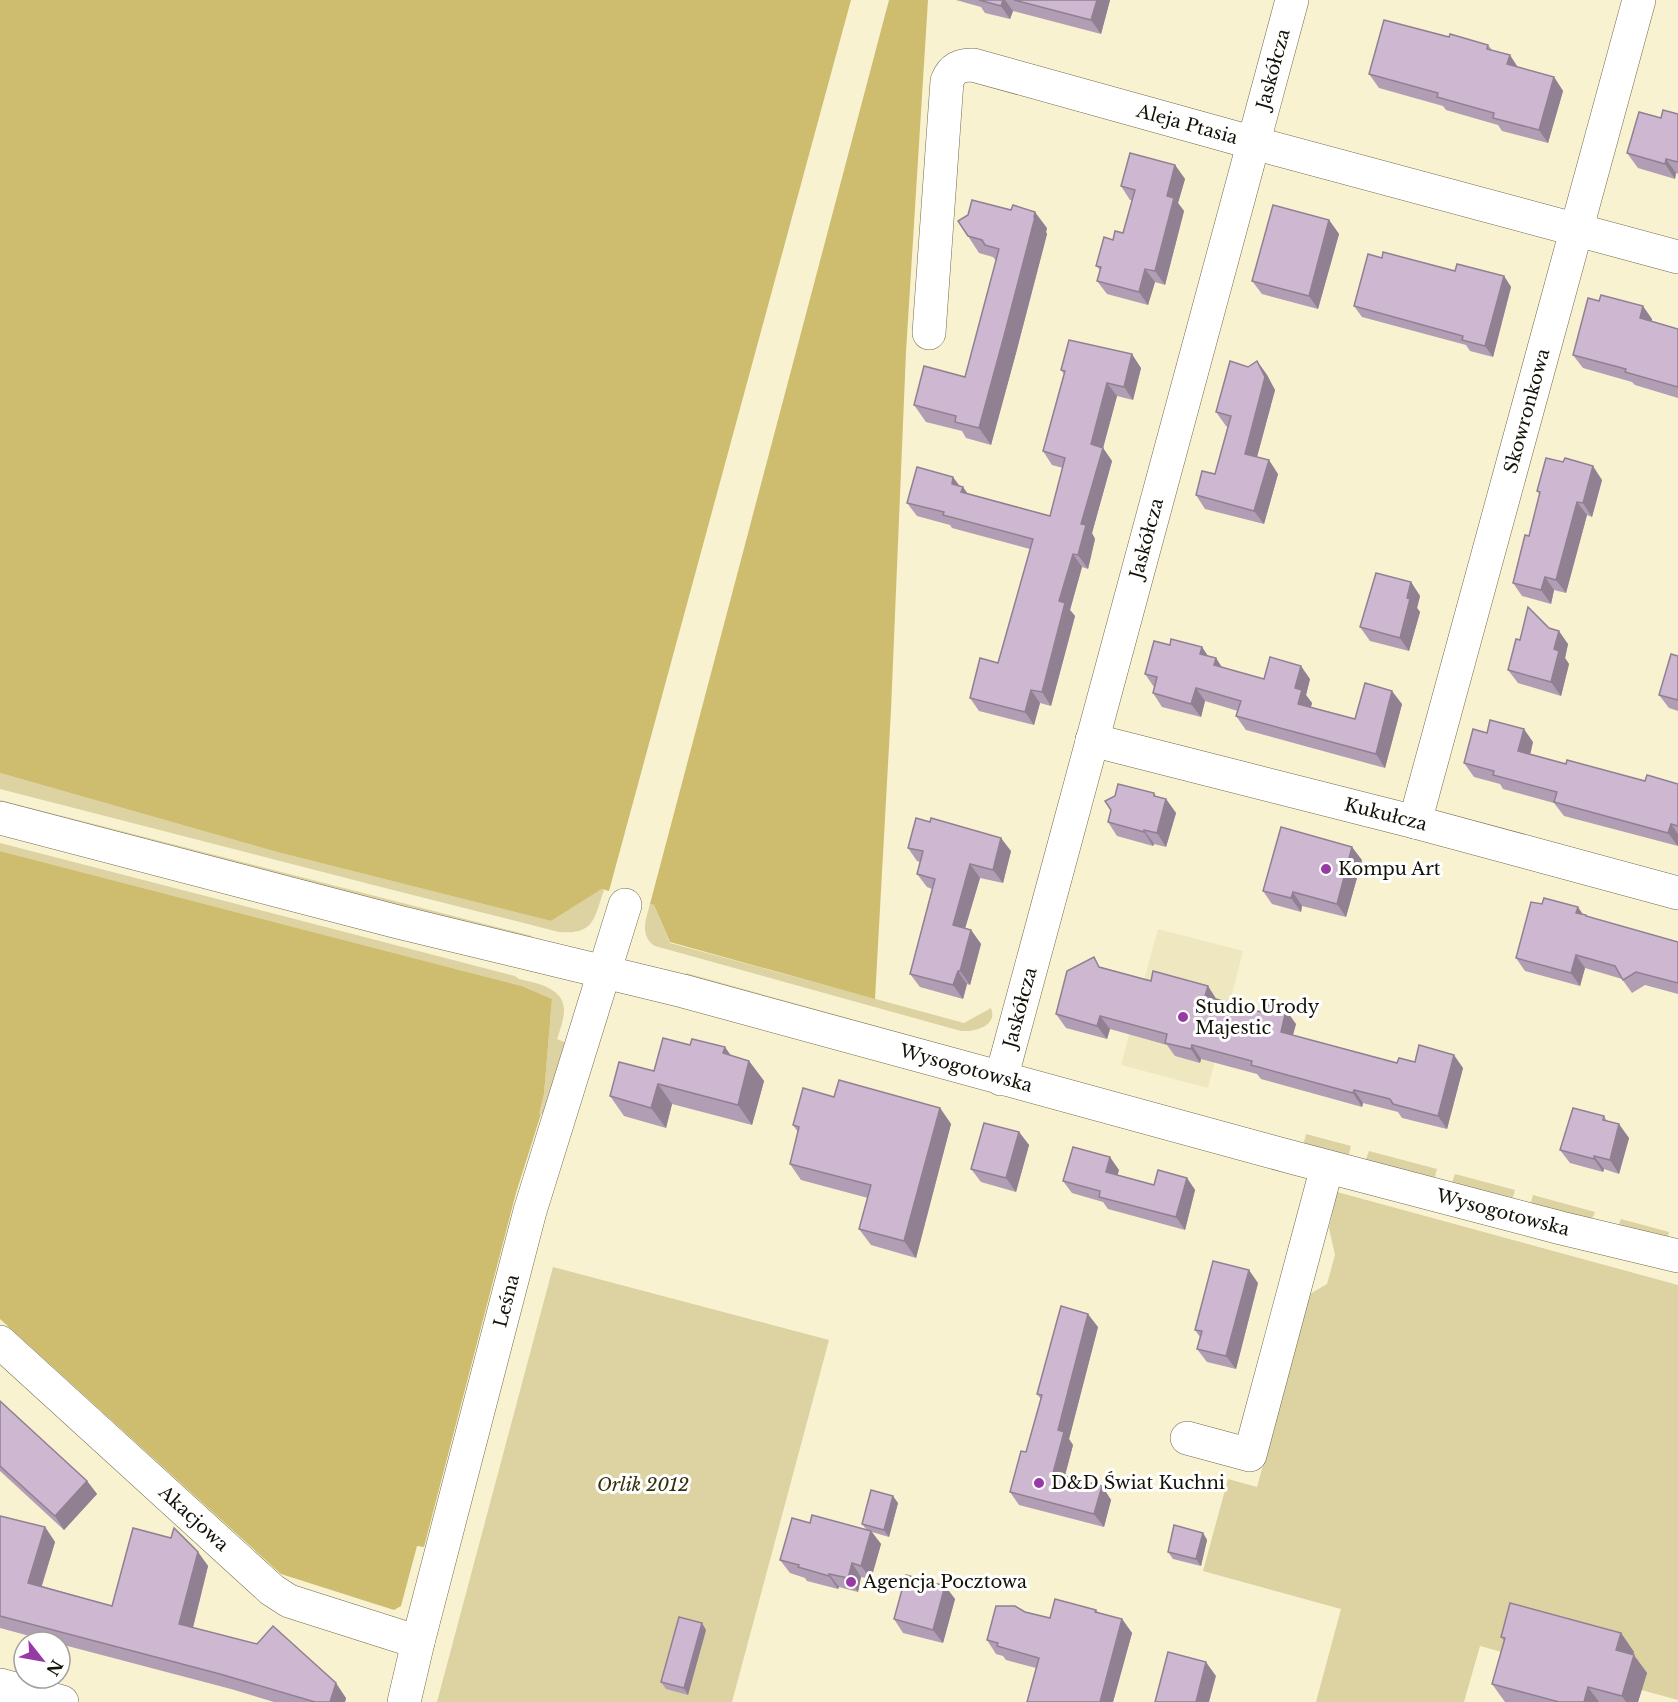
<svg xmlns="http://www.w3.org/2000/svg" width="1678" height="1702" font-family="'Libre Baskerville',serif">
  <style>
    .built { fill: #efe7bf }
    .green { fill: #dcd2a2 }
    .forest { fill: #cebd6f }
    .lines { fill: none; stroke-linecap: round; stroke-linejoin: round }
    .minor-casing { stroke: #6f694c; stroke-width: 34 }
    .minor { stroke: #fff; stroke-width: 33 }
    .wall { fill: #b19db4 }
    .shaded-wall { fill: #908092 }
    .building { fill: #ceb7d1; stroke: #908092; stroke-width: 1.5 }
    .poi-dot { fill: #963aa4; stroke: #fff; stroke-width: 2 }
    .labels { text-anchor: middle; stroke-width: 6; stroke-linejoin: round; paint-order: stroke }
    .street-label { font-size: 18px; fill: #141207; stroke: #fff }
    .poi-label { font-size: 18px; fill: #141207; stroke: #fff; text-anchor: start }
    .park-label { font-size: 18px; font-style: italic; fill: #362f0c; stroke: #fff }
  </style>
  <rect width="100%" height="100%" fill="#f8f2d1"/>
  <!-- built -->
  <path class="built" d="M1158,929L1243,951L1208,1088L1121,1065Z"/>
  <!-- green -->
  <g class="green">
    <path d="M0,773L277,852L551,921L602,889L604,890C594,918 595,935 559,932L381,887L0,789Z"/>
    <path d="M0,800L532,936L531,940L0,804Z"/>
    <path d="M0,843L515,976L519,979C535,983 564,987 564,1010C564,1020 560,1030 557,1039L569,1044L546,1115L538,1113L544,1094L552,999L522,986L0,851Z"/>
    <path d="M650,904L654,905L670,943L964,1023L991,1008C998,1026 975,1032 961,1031L655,946C639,936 646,919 650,904Z"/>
    <path d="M686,973L970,1052L963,1053L685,977Z"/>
    <path d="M1306,1134L1351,1146L1349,1154L1344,1157L1303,1146Z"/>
    <path d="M1369,1151L1437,1169L1435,1177L1429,1180L1369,1164L1366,1159Z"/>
    <path d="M1455,1174L1515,1190L1513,1197L1508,1201L1455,1187L1452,1182Z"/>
    <path d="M1337,1192L1678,1285V1700L1480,1646L1464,1702H1316L1341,1609L1203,1571L1228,1479L1257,1487L1310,1294L1327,1284L1335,1255L1329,1228Z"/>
    <path d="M1533,1195L1595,1212L1593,1217L1587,1220L1533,1207L1531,1202Z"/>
    <path d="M1621,1219L1669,1232L1668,1236L1663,1239L1622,1229L1619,1224Z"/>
    <path d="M553,1267L829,1340L732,1702H437Z"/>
  </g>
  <!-- forest -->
  <g class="forest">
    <path d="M0,0H851L609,891L602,889L551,921L277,852L0,773Z"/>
    <path d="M889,0H928L906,352L891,710L875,999L670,942L654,905L650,904Z"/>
    <path d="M0,851L522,986L552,999L544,1094L539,1113L541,1114L516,1193L424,1547L417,1546L401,1606L394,1610L281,1574L0,1319Z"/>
  </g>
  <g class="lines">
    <defs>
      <g id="minor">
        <path id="s1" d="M929,333L947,81C952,68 960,65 973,65L1254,143L1678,257"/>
        <path id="s2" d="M1092,740L1415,822L1678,893"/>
        <path id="s3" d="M0,818L398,922L683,991L1291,1157L1561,1228L1678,1256"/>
        <path id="s4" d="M1415,822L1639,0"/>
        <path id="s5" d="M1001,1079L1292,0"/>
        <path id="s6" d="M0,1342L272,1590L289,1601L418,1642"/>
        <path d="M1187,1438L1250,1455L1327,1167"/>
        <path d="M0,1685L62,1702"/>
        <path id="s7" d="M404,1702L418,1642L530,1211L625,905"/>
      </g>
    </defs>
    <!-- minor casing -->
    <use href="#minor" class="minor-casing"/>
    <!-- minor -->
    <use href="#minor" class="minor"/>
  </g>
  <!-- wall -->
  <g class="wall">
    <path d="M956,0H1110L1101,34L1013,11L1010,19L985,13L981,7Z"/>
    <path d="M1449,37L1488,45L1492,50L1518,67L1554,77L1563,91L1548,143L1502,131L1498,125L1446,110L1443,106L1379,88L1369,74Z"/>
    <path d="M1678,114V174L1676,173L1675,179L1638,168L1627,153L1661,118Z"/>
    <path d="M1175,165L1185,179L1178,203L1184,211L1165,285L1155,282L1148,305L1107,294L1097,281L1100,270L1096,266L1113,240L1123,233L1132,200H1130L1121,186Z"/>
    <path d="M1329,220L1339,234L1318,309L1262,294L1252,281Z"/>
    <path d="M1047,228L1046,232L1047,234L1016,353L991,445L966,438L962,431L926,422L914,405L965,377L996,261L993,257L979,253L968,236Z"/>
    <path d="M1382,258L1455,271L1504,276L1511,287L1493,357L1470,351L1466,345L1362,317L1354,306Z"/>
    <path d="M1599,301L1652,319V321L1678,329V398L1635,385L1632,382L1583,368L1573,355Z"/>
    <path d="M1257,361L1267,375L1275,390L1257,457L1278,474L1264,524L1205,509L1196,495L1215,474L1228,427L1226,426L1216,412L1248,367Z"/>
    <path d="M1141,368L1133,400L1117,396L1103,448L1112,461L1092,533L1095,539L1088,569L1082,567L1070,610L1075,616L1051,706L1040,703L1034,725L979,711L970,698L998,663L1030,549L952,528L950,525L917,516L907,503L960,486L963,487L967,493L1050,516L1063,468L1052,465L1043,451L1064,374L1061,370Z"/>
    <path d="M1602,480L1592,517L1587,515L1566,593L1554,590L1551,604L1522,596L1513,583L1529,536L1540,495L1537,491Z"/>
    <path d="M1411,582L1420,596L1417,608L1420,612L1409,651L1370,641L1360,627Z"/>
    <path d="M1549,628L1568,644L1565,658L1569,664L1561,696L1518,683L1508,670L1520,640Z"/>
    <path d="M1170,645L1202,647L1208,656L1216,658L1222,668L1264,679H1310L1306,695L1312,703L1311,707L1355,719L1402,704L1385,768L1246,730L1236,716L1238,711L1205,701L1201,717L1162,707L1153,693L1154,687L1145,674Z"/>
    <path d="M1678,656V711L1669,708L1659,695Z"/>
    <path d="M1487,733L1533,742L1530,754L1566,764L1645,781L1678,784V846L1564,816L1554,803L1503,789L1500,784L1474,777L1464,763Z"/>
    <path d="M1154,793L1156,796L1166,799L1176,813L1166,847L1154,844L1153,846L1117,836L1108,822Z"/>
    <path d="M908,848L1011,851L1003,883L980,878L965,928L971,930L981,944L970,985L967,984L963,999L920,987L910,974L932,889L927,887L917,874L920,862L917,861Z"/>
    <path d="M1362,860L1346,917L1302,906L1301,912L1272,904L1263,891Z"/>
    <path d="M1584,915H1586L1588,917L1678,942V994L1645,985L1632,993L1622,979L1585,968L1580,986L1525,971L1516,958Z"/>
    <path d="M1101,967L1217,1000L1296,1024L1293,1035L1397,1063L1415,1062L1463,1068L1447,1129L1402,1118L1398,1112L1363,1103L1362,1107L1261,1079L1257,1074L1201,1059L1200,1063L1175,1056L1167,1045L1110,1029L1107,1039L1066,1028L1056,1014Z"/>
    <path d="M730,1055L749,1061L764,1081L752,1125L672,1104L666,1128L624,1116L610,1096L654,1071Z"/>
    <path d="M834,1097L940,1108L951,1124L916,1258L871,1245L859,1229L868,1198L801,1180L790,1164L798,1132L793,1125Z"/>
    <path d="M1604,1116L1607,1121L1629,1138L1619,1174L1604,1169L1603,1172L1570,1163L1560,1150Z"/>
    <path d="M1019,1132L1029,1145L1016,1192L981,1182L971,1169Z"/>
    <path d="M1119,1170L1117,1175L1154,1185L1187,1178L1195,1190L1185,1230L1108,1209L1103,1202L1072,1193L1063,1181Z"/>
    <path d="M1258,1283L1236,1369L1207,1362L1197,1349L1200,1337L1195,1330Z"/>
    <path d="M1098,1327L1069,1439L1073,1445L1065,1476L1102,1486L1111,1500L1104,1527L1019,1505L1010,1492L1026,1452L1041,1399L1037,1394Z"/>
    <path d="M0,1401L87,1481L97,1494L64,1530L0,1471Z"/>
    <path d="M898,1503L889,1537L872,1532L881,1544L871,1579L861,1577L858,1592L839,1587L838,1589L807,1581L805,1578L790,1573L780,1560L810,1523L866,1529L862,1524Z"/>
    <path d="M0,1516L45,1527L55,1542L42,1586L112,1606L198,1552L208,1566L193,1628L346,1698L345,1702H274L231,1689L60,1644V1642H52L0,1628Z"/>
    <path d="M1203,1533L1207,1540L1201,1566L1173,1559L1168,1552Z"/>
    <path d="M945,1586L955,1599L943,1643L903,1633L894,1619Z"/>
    <path d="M1096,1610L1098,1612L1122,1619L1132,1633L1113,1702H1027L1036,1668L1006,1660L1003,1656L996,1654L987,1640L1025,1612L1050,1618Z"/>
    <path d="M706,1630L688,1695L666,1689L661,1682Z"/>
    <path d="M1621,1633L1634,1652L1633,1655L1647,1673L1638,1702H1505L1492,1684L1504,1641L1501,1637Z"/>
  </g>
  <!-- shaded-wall -->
  <g class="shaded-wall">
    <path d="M1003,0H1005L1013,11L1010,19L1001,6Z"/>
    <path d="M1097,0H1110L1101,34L1091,20Z"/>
    <path d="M1510,55L1519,69L1507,64Z"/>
    <path d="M1554,77L1563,91L1548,143L1539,130Z"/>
    <path d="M1666,159L1676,173L1675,179L1665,164Z"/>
    <path d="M1175,165L1185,179L1178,203L1184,211L1165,285L1155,271L1167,196Z"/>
    <path d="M1035,212L1047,228L1046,232L1047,234L1016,353L991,445L979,428Z"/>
    <path d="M1329,220L1339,234L1318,309L1309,296Z"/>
    <path d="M1145,269L1155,282L1148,305L1139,292Z"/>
    <path d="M1504,276L1511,287L1493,357L1485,346Z"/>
    <path d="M1643,306L1652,319L1649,331L1640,318Z"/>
    <path d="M1132,354L1141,368L1133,400L1124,387Z"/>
    <path d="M1257,361L1267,375L1275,390L1254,468L1245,454Z"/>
    <path d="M1107,383L1117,396L1103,448L1112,461L1092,533L1095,539L1088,569L1078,555L1081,524L1091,444Z"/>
    <path d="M1269,460L1278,474L1264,524L1254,511Z"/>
    <path d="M1593,466L1602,480L1592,517L1583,503Z"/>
    <path d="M953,477L962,489L963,487L972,500L952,484Z"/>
    <path d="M1577,502L1587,515L1566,593L1556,580Z"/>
    <path d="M1073,554L1082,567L1070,610L1075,616L1051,706L1042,692L1059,601Z"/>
    <path d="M1545,577L1554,590L1551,604L1541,590Z"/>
    <path d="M1411,582L1420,596L1417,608L1420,612L1409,651L1400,638L1407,598Z"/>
    <path d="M1559,631L1568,644L1565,658L1569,664L1561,696L1551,682L1554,649Z"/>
    <path d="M1202,647L1211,661L1200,654Z"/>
    <path d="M1216,658L1225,672L1214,665Z"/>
    <path d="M1301,666L1310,679L1306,695L1312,703L1308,717L1298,704L1295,688Z"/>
    <path d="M1196,688L1205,701L1201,717L1191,704Z"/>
    <path d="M1031,690L1040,703L1034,725L1025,712Z"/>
    <path d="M1392,691L1402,704L1385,768L1376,754Z"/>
    <path d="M1524,729L1533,742L1528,764L1518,751Z"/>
    <path d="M1166,799L1176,813L1166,847L1157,833Z"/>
    <path d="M1671,824L1678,834V846L1668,833Z"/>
    <path d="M1144,830L1154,844L1153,846L1144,832Z"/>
    <path d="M1001,838L1011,851L1003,883L993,870Z"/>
    <path d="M1352,847L1362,860L1346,917L1337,904Z"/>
    <path d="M970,864L980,878L962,939L953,925Z"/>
    <path d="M1293,892L1302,906L1301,912L1291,898Z"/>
    <path d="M1578,907L1587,920L1576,913Z"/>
    <path d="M971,930L981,944L970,985L960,971Z"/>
    <path d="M1576,955L1585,968L1580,986L1571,973Z"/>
    <path d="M958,971L967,984L963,999L953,985Z"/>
    <path d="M1208,986L1217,1000L1205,996Z"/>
    <path d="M1286,1010L1296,1024L1290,1045L1281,1032Z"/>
    <path d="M1100,1016L1110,1029L1107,1039L1097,1026Z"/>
    <path d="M1192,1045L1201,1059L1200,1063L1191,1049Z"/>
    <path d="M725,1047L739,1067L723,1053Z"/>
    <path d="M1454,1055L1463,1068L1447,1129L1438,1116Z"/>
    <path d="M749,1061L764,1081L752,1125L738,1105Z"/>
    <path d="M658,1084L672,1104L666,1128L651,1108Z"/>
    <path d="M1354,1090L1363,1103L1362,1107L1353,1093Z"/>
    <path d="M940,1108L951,1124L916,1258L904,1241Z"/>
    <path d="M1619,1124L1629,1138L1619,1174L1610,1160Z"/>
    <path d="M1019,1132L1029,1145L1016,1192L1006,1178Z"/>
    <path d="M1594,1156L1604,1169L1603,1172L1594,1159Z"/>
    <path d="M1110,1157L1119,1170L1115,1184L1106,1172Z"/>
    <path d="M1187,1178L1195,1190L1185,1230L1176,1217Z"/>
    <path d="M1249,1270L1258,1283L1236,1369L1226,1356Z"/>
    <path d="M1088,1314L1098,1327L1069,1439L1073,1445L1062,1486L1053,1473L1058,1430Z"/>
    <path d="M87,1481L97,1494L64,1530L55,1516Z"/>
    <path d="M1102,1486L1111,1500L1104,1527L1094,1514Z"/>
    <path d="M893,1496L898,1503L889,1537L884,1530Z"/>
    <path d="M45,1527L55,1542L38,1597L28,1583Z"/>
    <path d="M871,1531L881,1544L871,1579L861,1566Z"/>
    <path d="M1203,1533L1207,1540L1201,1566L1196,1559Z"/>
    <path d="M198,1552L208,1566L190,1639L179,1624Z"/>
    <path d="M852,1563L861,1577L858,1592L848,1578Z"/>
    <path d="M829,1574L839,1587L838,1589L829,1576Z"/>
    <path d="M945,1586L955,1599L943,1643L933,1630Z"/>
    <path d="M1122,1619L1132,1633L1113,1702H1100Z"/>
    <path d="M702,1623L706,1630L688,1695L684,1688Z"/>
    <path d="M1621,1633L1634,1652L1629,1669L1616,1650Z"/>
    <path d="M1634,1655L1647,1673L1638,1702H1626L1622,1696Z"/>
    <path d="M1206,1662L1216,1676L1209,1702H1196Z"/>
    <path d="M336,1683L346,1698L345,1702H330Z"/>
    <path d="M1588,1687L1599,1702H1584Z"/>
  </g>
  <!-- building -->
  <g class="building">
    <path d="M979,0H1003L1001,6Z"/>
    <path d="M1014,0H1097L1091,20Z"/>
    <path d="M1384,20L1449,37L1450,34L1488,45L1487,49L1510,55L1507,64L1554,77L1539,130L1493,118L1494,113L1437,97L1438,93L1369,74Z"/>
    <path d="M1663,110L1678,114V162L1666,159L1665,164L1627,153L1639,112L1661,118Z"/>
    <path d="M1130,153L1175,165L1167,196L1174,198L1155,271L1145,269L1139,292L1097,281L1101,267L1096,266L1104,237L1113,240L1115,231L1123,233L1135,190L1121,186Z"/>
    <path d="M972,200L1011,210L1013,205L1035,212L1034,217H1035L1004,336L979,428L955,422L956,416L914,405L924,366L965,377L999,249L985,245L982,240L968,236L958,221L968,215Z"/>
    <path d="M1273,205L1329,220L1309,296L1252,281Z"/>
    <path d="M1383,252L1455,271L1457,264L1504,276L1485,346L1462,340L1463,336L1354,306L1368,254L1382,258Z"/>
    <path d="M1601,295L1643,306L1640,318L1678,329V387L1625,372L1626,369L1573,355L1588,298L1599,301Z"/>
    <path d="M1069,340L1132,354L1124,387L1107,383L1091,444L1103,448L1081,524L1086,525L1078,555L1073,554L1059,601L1065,603L1042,692L1031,690L1025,712L970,698L980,658L998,663L1033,539L943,515L944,512L907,503L917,467L953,477L952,484L963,487L961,492L1050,516L1065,458L1043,451L1065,371L1061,370Z"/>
    <path d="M1230,361L1248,367L1257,361L1265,377L1245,454L1269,460L1254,511L1196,495L1202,471L1215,474L1231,416L1216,412Z"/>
    <path d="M1546,458L1563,462L1565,458L1593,466L1583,503L1577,502L1556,580L1545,577L1541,590L1513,583L1525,535L1529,536L1540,492L1537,491Z"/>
    <path d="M1376,573L1411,582L1407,598L1410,599L1400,638L1360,627Z"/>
    <path d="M1528,607L1549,628L1559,631L1554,649L1559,651L1551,682L1508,670L1516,639L1520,640Z"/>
    <path d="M1171,639L1202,647L1200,654L1216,658L1214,665L1264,679L1270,657L1301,666L1295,688L1302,690L1298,704L1355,719L1365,683L1392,691L1376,754L1236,716L1241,701L1196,688L1191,704L1153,693L1157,677L1145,674L1154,641L1170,645Z"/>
    <path d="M1671,654L1678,656V700L1659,695Z"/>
    <path d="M1490,720L1524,729L1518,751L1566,764L1567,760L1645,781L1647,775L1678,784V826L1671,824L1668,833L1554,802L1557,792L1493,775L1494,771L1464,763L1473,729L1487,733Z"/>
    <path d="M1118,784L1154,793V796L1166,799L1157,833L1144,830V832L1108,822L1111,810L1105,801L1115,796Z"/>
    <path d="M916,818L930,822L931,818L1001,838L993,870L970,864L953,925L971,930L960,971H958L953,985L910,974L935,879L917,874L923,851L908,848Z"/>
    <path d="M1281,827L1352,847L1337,904L1293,892L1291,898L1263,891Z"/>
    <path d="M1544,898L1578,907L1576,913L1586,915V916L1678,942V983L1636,972L1623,980L1615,966L1576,955L1571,973L1516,958L1531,902L1542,904Z"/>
    <path d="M1094,957L1099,967L1151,981L1153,971L1208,986L1205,996L1261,1012L1263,1004L1286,1010L1281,1032L1397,1063L1399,1058L1415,1062L1419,1045L1454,1055L1438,1116L1393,1104L1390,1099L1354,1090L1353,1093L1251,1065L1252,1061L1192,1045L1191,1049L1165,1043L1167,1034L1100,1016L1097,1026L1056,1014L1067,971Z"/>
    <path d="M663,1038L690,1045L692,1039L725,1047L723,1053L749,1061L738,1105L658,1084L651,1108L610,1096L619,1062L654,1071Z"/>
    <path d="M839,1080L940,1108L904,1241L859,1229L871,1185L790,1164L799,1127L793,1125L803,1088L834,1097Z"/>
    <path d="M1573,1108L1604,1116L1603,1120L1619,1124L1610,1160L1594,1156V1159L1560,1150Z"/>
    <path d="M984,1123L1019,1132L1006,1178L971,1169Z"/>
    <path d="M1073,1147L1110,1157L1106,1172L1154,1185L1158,1170L1187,1178L1176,1217L1099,1197L1100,1191L1063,1181Z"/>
    <path d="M1213,1261L1249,1270L1226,1356L1197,1349L1202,1331L1195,1330Z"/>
    <path d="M1061,1306L1088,1314L1058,1430L1064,1432L1053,1473L1102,1486L1094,1514L1010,1492L1021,1451L1026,1452L1042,1395L1037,1394Z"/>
    <path d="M0,1401L87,1481L55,1516L0,1466Z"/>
    <path d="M871,1490L893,1496L884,1530L862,1524Z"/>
    <path d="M812,1515L871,1531L861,1566L852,1563L848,1578L829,1574V1576L798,1567L799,1565L780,1560L792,1518L810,1523Z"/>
    <path d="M0,1516L45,1527L28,1583L112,1606L133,1528L171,1538L174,1528L198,1552L179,1624L257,1644L273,1626L336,1683L330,1702H315L220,1674L0,1616Z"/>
    <path d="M1174,1525L1203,1533L1196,1559L1168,1552Z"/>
    <path d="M906,1575L945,1586L933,1630L894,1619Z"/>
    <path d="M1055,1599L1096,1610L1095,1612L1122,1619L1100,1702H1027L1039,1658L997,1646L998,1643L987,1640L996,1606H1015L1025,1612L1050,1618Z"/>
    <path d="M1510,1603L1621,1633L1616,1650L1634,1655L1622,1696L1588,1687L1584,1702H1559L1492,1684L1505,1638L1501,1637Z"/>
    <path d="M679,1617L702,1623L684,1688L661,1682Z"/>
    <path d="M1168,1652L1206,1662L1196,1702H1155Z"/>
  </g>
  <!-- markers -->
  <g class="poi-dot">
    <circle cx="1326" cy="869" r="6"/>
    <circle cx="1183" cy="1017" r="6"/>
    <circle cx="1039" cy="1483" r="6"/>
    <circle cx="851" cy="1582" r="6"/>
  </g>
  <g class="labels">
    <!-- street labels -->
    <g class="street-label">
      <text dy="6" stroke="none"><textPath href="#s5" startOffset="1046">Jaskółcza</textPath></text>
      <text dy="6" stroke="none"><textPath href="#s1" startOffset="508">Aleja Ptasia</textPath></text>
      <text dy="6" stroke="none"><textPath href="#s4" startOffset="426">Skowronkowa</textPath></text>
      <text dy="6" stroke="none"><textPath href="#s5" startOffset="560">Jaskółcza</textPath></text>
      <text dy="6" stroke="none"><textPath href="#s2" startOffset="303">Kukułcza</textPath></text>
      <text dy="6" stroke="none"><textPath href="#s5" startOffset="74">Jaskółcza</textPath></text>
      <text dy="6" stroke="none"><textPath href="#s3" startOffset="998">Wysogotowska</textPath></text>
      <text dy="6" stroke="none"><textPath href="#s3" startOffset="1554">Wysogotowska</textPath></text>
      <text dy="6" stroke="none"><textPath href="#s7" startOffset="414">Leśna</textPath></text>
      <text dy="6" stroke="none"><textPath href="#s6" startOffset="262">Akacjowa</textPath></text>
    </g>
    <!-- poi labels -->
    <g class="poi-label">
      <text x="1338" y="875">Kompu Art</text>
      <text x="1195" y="1013">Studio Urody<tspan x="1195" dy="21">Majestic</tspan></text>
      <text x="1051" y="1489">D&amp;D Świat Kuchni</text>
      <text x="863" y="1588">Agencja Pocztowa</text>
    </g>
    <!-- park labels -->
    <g class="park-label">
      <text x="643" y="1491">Orlik 2012</text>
    </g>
  </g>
  <!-- north arrow -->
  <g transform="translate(42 1660) rotate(121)"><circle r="28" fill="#ffffff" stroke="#a1a09c" stroke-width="1.5"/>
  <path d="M0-4.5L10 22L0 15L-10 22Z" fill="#963aa4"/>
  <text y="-9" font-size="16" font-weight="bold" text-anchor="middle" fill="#141207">N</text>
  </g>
</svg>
